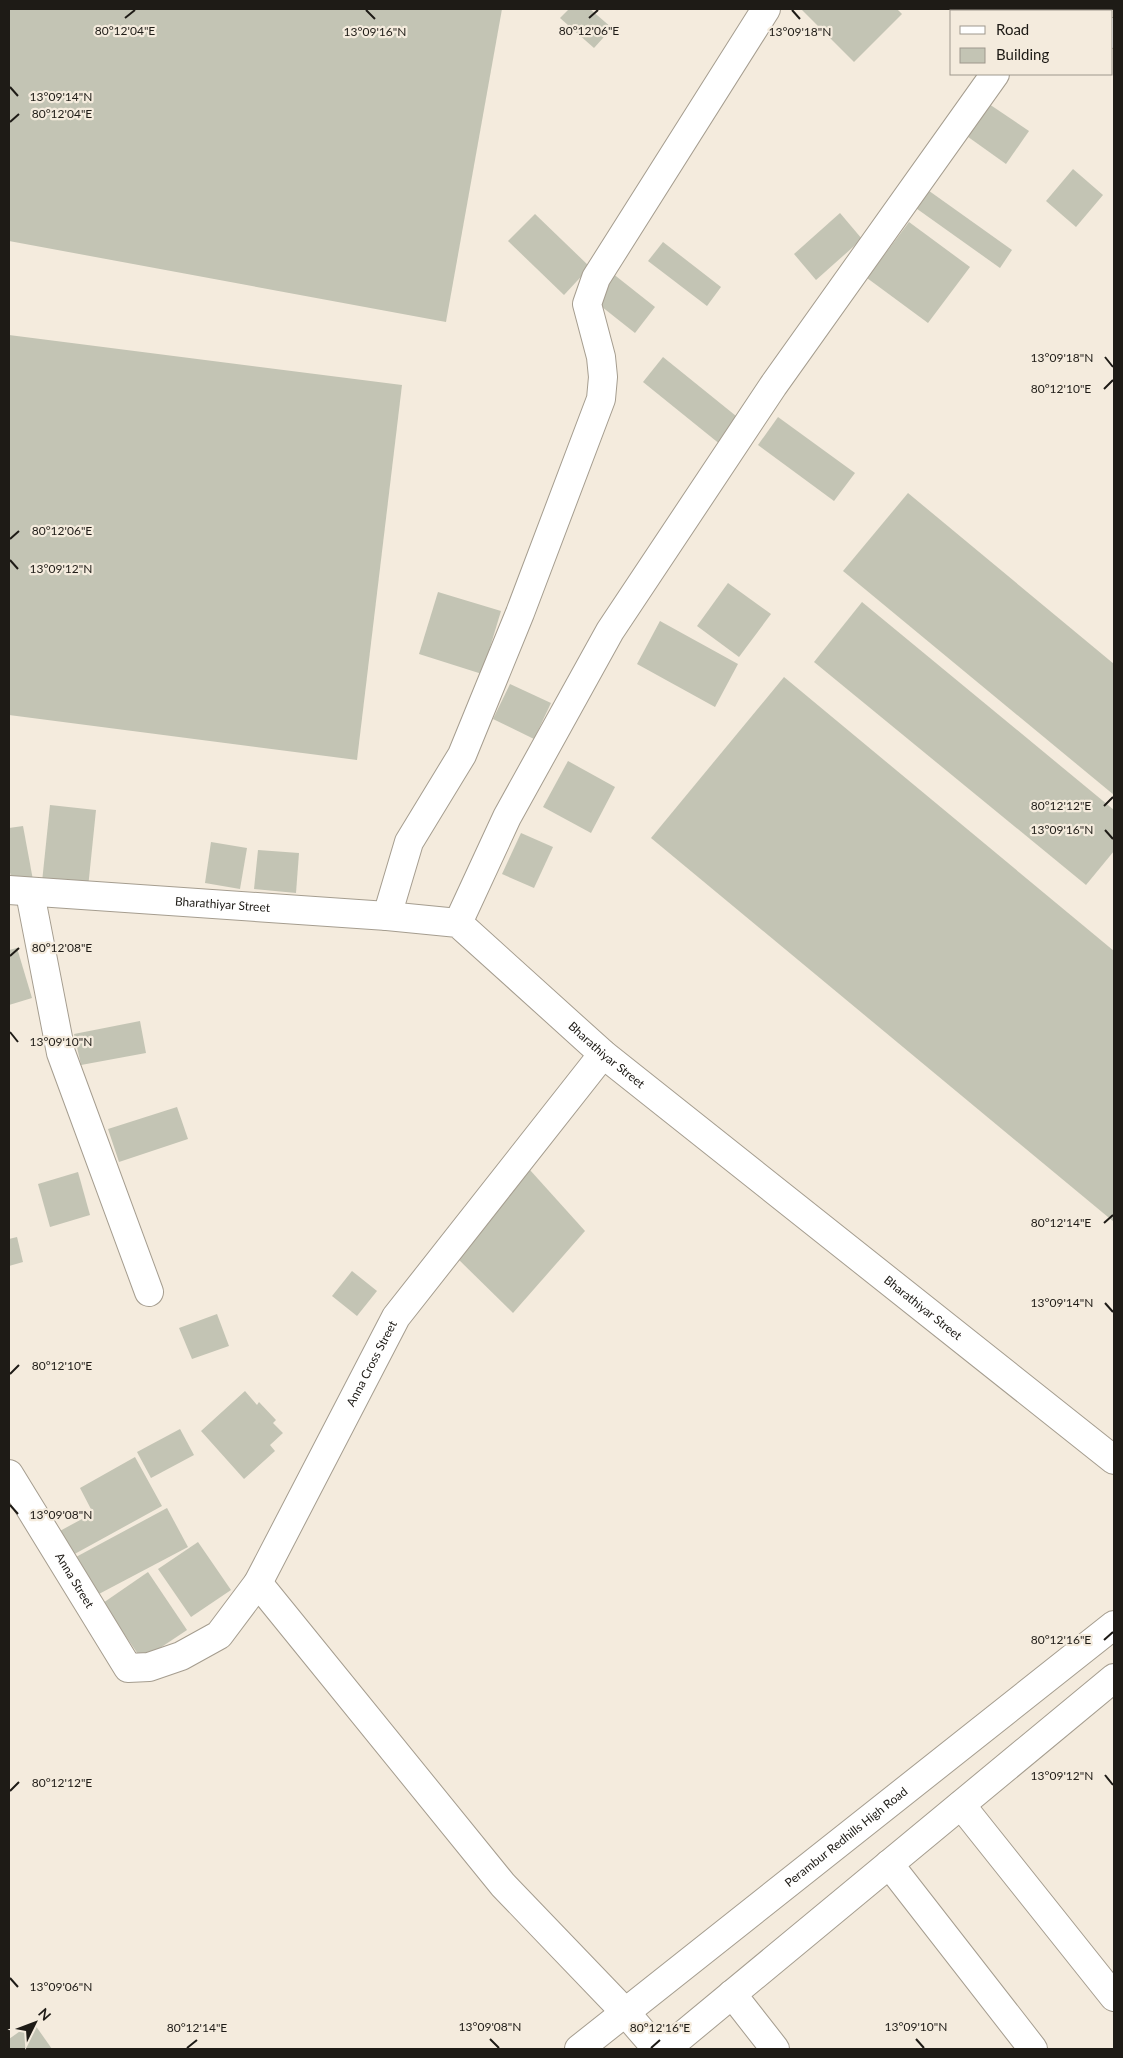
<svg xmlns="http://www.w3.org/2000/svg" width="1123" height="2058" font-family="Lato,sans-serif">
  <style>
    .building { fill: #c3c4b4 }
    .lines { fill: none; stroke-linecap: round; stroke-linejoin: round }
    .minor-casing { stroke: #a59d8f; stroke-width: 30 }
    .major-casing { stroke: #a59d8f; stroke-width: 30 }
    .minor { stroke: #fff; stroke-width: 28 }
    .major { stroke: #fff; stroke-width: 28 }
    .ticks { fill: none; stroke: #1e1b16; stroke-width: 2 }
    .labels { text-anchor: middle; stroke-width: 4.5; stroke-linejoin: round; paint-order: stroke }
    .street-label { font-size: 12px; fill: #1e1b16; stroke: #f4ebdd }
    .ticks-label { font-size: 12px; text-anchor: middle; fill: #1e1b16; stroke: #f4ebdd; stroke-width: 4.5; stroke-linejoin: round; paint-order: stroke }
  </style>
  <rect width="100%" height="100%" fill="#f4ebdd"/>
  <!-- building -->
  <g class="building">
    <path d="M9,9H502L446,322L9,241Z"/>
    <path d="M569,9H590L612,28L594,48L560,18Z"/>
    <path d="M801,9H897L902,14L854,62Z"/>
    <path d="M986,102L1029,131L1006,164L964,134Z"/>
    <path d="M1073,169L1103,195L1076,227L1046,201Z"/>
    <path d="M925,188L1012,250L1000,268L913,206Z"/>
    <path d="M840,213L862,239L816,280L794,254Z"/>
    <path d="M535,214L590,267L564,295L508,241Z"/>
    <path d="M909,222L970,267L928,323L867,278Z"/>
    <path d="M663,242L721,287L707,306L648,261Z"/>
    <path d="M612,273L655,307L635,333L592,299Z"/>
    <path d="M9,335L402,385L357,760L9,715Z"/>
    <path d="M663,357L741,420L721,445L643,382Z"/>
    <path d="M778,417L855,473L834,501L758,445Z"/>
    <path d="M908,493L1114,664V795L843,571Z"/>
    <path d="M728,583L771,614L739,657L697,626Z"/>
    <path d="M438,592L501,611L482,674L419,654Z"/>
    <path d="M862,602L1114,810V851L1086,885L814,662Z"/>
    <path d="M660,621L738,664L715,707L637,664Z"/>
    <path d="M784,677L1114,951V1222L651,838Z"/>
    <path d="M510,684L551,703L534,739L493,719Z"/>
    <path d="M568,761L615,787L591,833L543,807Z"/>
    <path d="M50,805L96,810L88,888L42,882Z"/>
    <path d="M23,826L33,880L12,883L9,867V828Z"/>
    <path d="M521,833L553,847L534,888L502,874Z"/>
    <path d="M211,842L247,848L240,889L205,883Z"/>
    <path d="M258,850L299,853L296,893L254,889Z"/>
    <path d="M17,948L32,998L9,1005V950Z"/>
    <path d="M140,1021L146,1053L81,1065L74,1034Z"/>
    <path d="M177,1107L188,1139L119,1162L108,1129Z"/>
    <path d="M530,1170L585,1231L513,1313L455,1256Z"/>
    <path d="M78,1172L90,1215L50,1227L38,1184Z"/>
    <path d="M17,1237L23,1262L9,1266V1239Z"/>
    <path d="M352,1271L377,1291L357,1316L332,1296Z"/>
    <path d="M217,1314L229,1346L192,1359L179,1328Z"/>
    <path d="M245,1391L257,1405L259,1402L276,1420L273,1423L283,1433L270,1445L275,1451L244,1479L201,1431Z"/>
    <path d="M180,1429L194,1455L151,1478L137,1452Z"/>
    <path d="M135,1457L162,1506L71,1556L58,1532L93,1513L80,1488Z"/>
    <path d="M167,1508L188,1547L97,1595L76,1557Z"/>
    <path d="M198,1542L231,1590L191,1617L158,1569Z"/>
    <path d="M148,1572L187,1630L142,1660L103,1603Z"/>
    <path d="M33,2022L52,2049H9V2039Z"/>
  </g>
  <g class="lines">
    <defs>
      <g id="minor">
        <path d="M1081,9L1084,11"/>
        <path d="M1039,11L1041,9"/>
        <path d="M1112,32L1114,34"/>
        <path id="s1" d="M9,890L387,916L458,923L603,1054L1114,1460"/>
        <path d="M30,893L61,1053L149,1292"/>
        <path d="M387,916L409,842L462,755L520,613L601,399L603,377L601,357L587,304L596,278L766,9"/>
        <path d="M458,923L507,817L610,631L773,386L995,74"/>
        <path id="s2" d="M9,1474L128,1668L149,1667L181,1656L219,1635L258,1583L396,1317L603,1054"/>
        <path d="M258,1583L503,1885L625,2012L657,2049"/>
        <path d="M961,1805L1114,1997"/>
        <path d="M889,1864L1033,2049"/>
        <path d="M732,1994L775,2049"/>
      </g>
      <g id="major">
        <path id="s3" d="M579,2049L1114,1625"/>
        <path d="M666,2049L1114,1678"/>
      </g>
    </defs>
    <!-- minor casing -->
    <use href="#minor" class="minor-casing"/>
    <!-- major casing -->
    <use href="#major" class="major-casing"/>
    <!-- minor -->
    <use href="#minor" class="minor"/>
    <!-- major -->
    <use href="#major" class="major"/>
  </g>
  <!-- ticks -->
  <path class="ticks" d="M366,10L375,19M792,10L800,19M125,18L135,10M589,18L598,10M10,87L18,96M10,122L19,114M1105,357L1113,367M1104,389L1113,380M10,539L19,531M10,560L18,569M1104,806L1113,797M1105,830L1113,839M10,956L19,948M10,1032L18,1042M1104,1223L1113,1215M1105,1303L1113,1312M10,1374L19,1365M10,1505L18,1514M1104,1640L1113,1632M1105,1775L1113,1785M10,1791L19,1782M10,1978L18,1987M490,2039L499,2048M916,2039L924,2048M187,2048L197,2040M651,2048L660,2040"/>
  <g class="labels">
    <!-- street labels -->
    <g class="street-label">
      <text dy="4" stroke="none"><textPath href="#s1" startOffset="214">Bharathiyar Street</textPath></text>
      <text dy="4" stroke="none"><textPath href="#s1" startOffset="649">Bharathiyar Street</textPath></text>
      <text dy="4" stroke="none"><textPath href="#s1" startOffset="1054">Bharathiyar Street</textPath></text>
      <text dy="4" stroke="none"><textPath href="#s2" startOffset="638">Anna Cross Street</textPath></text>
      <text dy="4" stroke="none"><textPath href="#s2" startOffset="125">Anna Street</textPath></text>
      <text dy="4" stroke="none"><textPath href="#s3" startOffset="341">Perambur Redhills High Road</textPath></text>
    </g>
  </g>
  <g class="ticks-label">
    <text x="125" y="35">80°12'04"E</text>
    <text x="589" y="35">80°12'06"E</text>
    <text x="375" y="36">13°09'16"N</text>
    <text x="800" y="36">13°09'18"N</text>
    <text x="61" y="101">13°09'14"N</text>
    <text x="62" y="118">80°12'04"E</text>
    <text x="1062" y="362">13°09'18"N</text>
    <text x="1061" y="393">80°12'10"E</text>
    <text x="62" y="535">80°12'06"E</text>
    <text x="61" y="573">13°09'12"N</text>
    <text x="1061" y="810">80°12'12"E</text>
    <text x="1062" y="834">13°09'16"N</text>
    <text x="62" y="952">80°12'08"E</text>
    <text x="61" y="1046">13°09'10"N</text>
    <text x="1061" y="1227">80°12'14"E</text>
    <text x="1062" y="1307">13°09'14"N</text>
    <text x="62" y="1370">80°12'10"E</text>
    <text x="61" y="1519">13°09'08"N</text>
    <text x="1061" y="1644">80°12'16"E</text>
    <text x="1062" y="1780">13°09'12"N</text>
    <text x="62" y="1787">80°12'12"E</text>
    <text x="61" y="1991">13°09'06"N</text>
    <text x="490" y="2031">13°09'08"N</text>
    <text x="916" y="2031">13°09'10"N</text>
    <text x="197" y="2032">80°12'14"E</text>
    <text x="660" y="2032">80°12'16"E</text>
  </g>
  <!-- border -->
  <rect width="1123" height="2058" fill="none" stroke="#1e1b16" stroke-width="20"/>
  <!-- legend -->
  <rect x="950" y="10" width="162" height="65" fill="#f4ebdd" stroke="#9e988d"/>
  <rect x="960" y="26" width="25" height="8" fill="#ffffff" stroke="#9e988d"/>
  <text x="996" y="35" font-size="15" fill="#1e1b16">Road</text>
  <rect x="960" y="48" width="25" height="15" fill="#c3c4b4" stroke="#9e988d"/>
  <text x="996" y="60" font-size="15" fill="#1e1b16">Building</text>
  <!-- north arrow -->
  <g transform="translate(35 2023) rotate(48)" stroke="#f4ebdd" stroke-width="4" paint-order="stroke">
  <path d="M0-4L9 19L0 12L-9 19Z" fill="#1e1b16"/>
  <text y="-8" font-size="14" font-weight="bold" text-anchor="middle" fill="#1e1b16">N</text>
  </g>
</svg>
